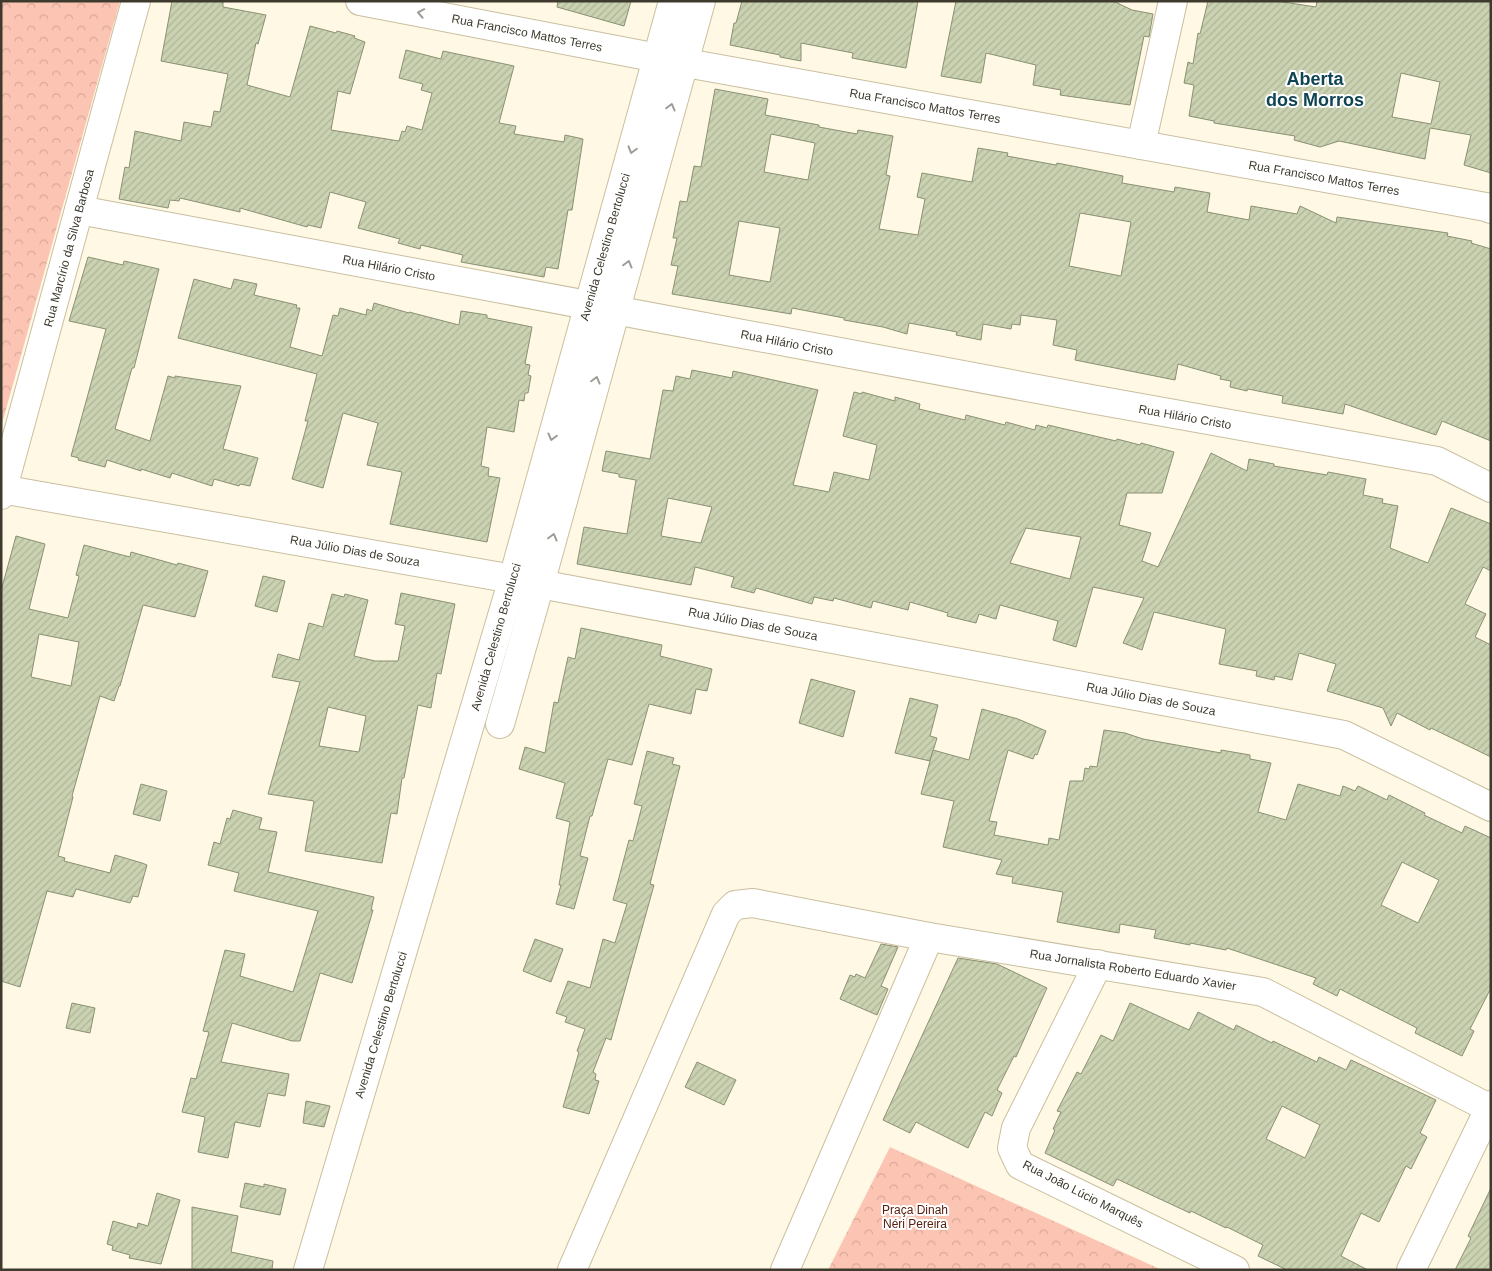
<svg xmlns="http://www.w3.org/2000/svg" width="1492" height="1271" font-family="Helvetica,sans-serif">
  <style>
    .park { fill: url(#park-crowns) }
    .building { fill: url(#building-hatch); stroke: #8a9172; fill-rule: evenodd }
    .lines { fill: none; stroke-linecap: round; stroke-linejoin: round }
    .minor-casing { stroke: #cabf9f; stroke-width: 30 }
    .minor { stroke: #fff; stroke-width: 28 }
    .oneway { stroke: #9e9c96 }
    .labels { text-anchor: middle; stroke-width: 4; stroke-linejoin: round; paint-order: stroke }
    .street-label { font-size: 12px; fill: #3e3a2d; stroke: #fff }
    .park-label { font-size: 12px; fill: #58210f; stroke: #fff }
    .district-label { font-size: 18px; font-weight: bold; fill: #104455; stroke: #fff }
  </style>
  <defs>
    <pattern id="park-crowns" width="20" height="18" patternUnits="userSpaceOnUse" patternTransform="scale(1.25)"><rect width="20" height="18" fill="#fcc4b2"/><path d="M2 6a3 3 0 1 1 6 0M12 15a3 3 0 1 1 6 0" fill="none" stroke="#d9a999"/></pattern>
    <pattern id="building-hatch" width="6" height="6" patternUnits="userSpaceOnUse" patternTransform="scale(1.25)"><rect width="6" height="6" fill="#cad2b1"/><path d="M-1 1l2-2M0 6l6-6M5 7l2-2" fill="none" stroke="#afb599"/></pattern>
  </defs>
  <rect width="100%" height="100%" fill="#fef8e4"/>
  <!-- park -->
  <g class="park">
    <path d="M1,1H120L1,427Z"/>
    <path d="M890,1147L1162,1270H828Z"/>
  </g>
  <!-- building -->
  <g class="building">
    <path d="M172,1H223V7L266,15L258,44L256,43L247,85L290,97L310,26L336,33L337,31L355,36L354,38L365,42L350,94L338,91L331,130L399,141L402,131L405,132L407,126L422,130L432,93L421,90L423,84L399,78L406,50L441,59L443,51L514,66L499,123L516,126L514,134L564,142L565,135L583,139L572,210H568L558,269L546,267L544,277L461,262L463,255L421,245L420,249L398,243L400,239L358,228L366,202L330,192L321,228L308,225L307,227L240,208V212L180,198L179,201L170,200L168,208L119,199L125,167L129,168L135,131L181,141L184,122L211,127L214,111L220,112L228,74L161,61Z"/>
    <path d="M558,1H631L624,26L557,7Z"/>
    <path d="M742,1H918L906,68L852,58L853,53L801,43V61L780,57V55L730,45L734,23H736Z"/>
    <path d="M956,1H1113L1132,10L1153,14L1149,37L1144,36L1130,105L1060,95L1061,90L1033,85L1036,65L986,53L981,83L941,76Z"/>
    <path d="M1208,1H1277L1316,7L1317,1H1491V173L1464,165L1471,135L1430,128L1425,159L1339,141L1320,147L1294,140L1295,136L1214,123V121L1189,116L1194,85L1184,83L1188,62L1193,64L1198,33L1200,34ZM1401,73L1440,82L1431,124L1392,117Z"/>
    <path d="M715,89L768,99L765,115L819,125V127L857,134L858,130L893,136L886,175L890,176L879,229L918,235L925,199L917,197L922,173L972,182L978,148L1008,153L1007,156L1056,165L1057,163L1123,176L1122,183L1174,192L1175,187L1210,193L1207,212L1249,220L1251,206L1297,214L1300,206L1336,223L1337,217L1448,233L1447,236L1472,241L1471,243L1491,249V441L1442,421L1436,435L1345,404L1343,414L1282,403L1283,396L1248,389L1247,391L1230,387L1231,381L1220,379L1221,376L1178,364L1175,380L1075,360L1077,350L1053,345L1057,320L1021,315L1020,325L1012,324L1011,329L983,324L981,340L956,335L957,332L909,323L907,334L883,327L844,320V318L792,308L791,314L672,294L678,266L671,265L677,238H673L680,201L687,202L694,166L701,167ZM771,134L815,143L808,180L764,172ZM1080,213L1131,222L1121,276L1069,266ZM739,221L780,228L770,282L729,275Z"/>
    <path d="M88,257L123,265L124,261L159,269L134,368H132L115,429L150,441L168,376L175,378V376L241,386L223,449L258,458L250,486L240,484L239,486L214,479L212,486L172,473L170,478L141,469V471L107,460L105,467L78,460L79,458L71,456L106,329L69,321Z"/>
    <path d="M194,279L231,289L234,279L257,284L254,295L297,305L296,308H300L290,347L322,356L333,315L338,316L340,308L366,315L367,309L372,311L374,303L409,313V312L459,325L461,311L487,315V318L532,327L525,364L530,365L528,375L531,376L528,393H525L524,401L519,400L514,432L487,427L481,466L489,468L488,476L500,478L487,542L390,524L402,472L367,465L378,423L343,413L323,488L292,479L308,421H305L317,374L178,338Z"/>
    <path d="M692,370L732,378L733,371L818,390L793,485L829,492L834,472L869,480L877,445L843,436L854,392L862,394V392L895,401V397L920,404L919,409L965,420L966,415L1005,425L1006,422L1035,430L1036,425L1047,428L1048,425L1116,441L1117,439L1140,445L1141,443L1174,452L1162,493H1127L1119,525L1151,533L1142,561L1158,567L1211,453L1247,471L1249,459L1274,464V466L1327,475L1328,472L1366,479L1363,495L1383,499L1382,503L1398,506L1390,548L1428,563L1451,508L1491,524V571L1483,567L1465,604L1486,614L1475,637L1491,645V757L1431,728L1430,730L1397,713L1391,726L1383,708L1327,691L1336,664L1299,653L1292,680L1275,676L1274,680L1256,676L1257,671L1219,664L1226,629L1154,612L1142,650L1123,643L1144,598L1093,587L1076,647L1053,640L1058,621L1000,605L996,619L979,614L976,623L947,616L948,613L910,602L908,610L873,601L871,608L834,598L833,601L814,597L812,604L756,588L754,593L731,587L734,577L695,567L691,585L577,564L584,527L627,534L636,480L619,477V474L602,471L606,451L650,459L663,390L673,391L676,376L690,379ZM668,498L712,507L701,543L661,536ZM1026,528L1081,537L1070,579L1010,563Z"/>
    <path d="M16,536L45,544L29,609L68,618L79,576L76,575L84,545L130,557L131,552L177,565L178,563L208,571L195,617L143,605L120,686H119L114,701L100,696L72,796L73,797L58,856L65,858L64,861L110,873L115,855L142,863L147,865L138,897L133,896L130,903L76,889L73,897L47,891L20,987L1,981V591ZM39,634L79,642L71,686L31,677Z"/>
    <path d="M263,576L285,581L277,612L255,606Z"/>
    <path d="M401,593L455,604L441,674L437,673L431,708L418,705L404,778H402L397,814L391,813L382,863L305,851L314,801L268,794L300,682L272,677L278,654L299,660L309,623L323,627L332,594L344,597L345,594L368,600L354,656L375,661H398L405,626L395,624ZM328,707L366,716L359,752L319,746Z"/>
    <path d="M581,628L662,645L660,656L712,669L707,691L696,689L691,714L649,704L632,765L608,759L592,816H590L580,856L588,858L574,909L556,904L561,885H559L570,822L556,818L565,783L519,769L525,747L545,753L554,702L558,703L568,657L575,659Z"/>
    <path d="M811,679L855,691L843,737L799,723Z"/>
    <path d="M910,698L938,705L930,736L937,738L930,761L895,753Z"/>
    <path d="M982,709L1018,719L1046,731L1037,755L1035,754L1033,759L1008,750L989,821L997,822L994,835L1048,845L1049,838L1059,840L1070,781H1083L1085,768L1089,769L1090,766L1097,767L1104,730L1125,733L1143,739L1221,753V750L1250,755V759L1271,763L1258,812L1286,820L1298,784L1340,796L1343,786L1355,791L1358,786L1387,800L1389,795L1425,813L1424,815L1462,833L1465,826L1491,838V988L1470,1029L1474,1031L1462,1056L1415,1033L1417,1028L1340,989L1337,996L1313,984L1316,978L1227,948L1226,950L1190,943V945L1154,938L1156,930L1120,924L1119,933L1057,922L1063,892L1012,883L1013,877L996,874L1002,860L943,847L954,801L921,794L933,750L969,760ZM1402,862L1439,880L1418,923L1381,905Z"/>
    <path d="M647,751L674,758L672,764L680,766L650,884L654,885L611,1040L606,1038L593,1072L596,1074L595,1080L599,1081L589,1114L563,1107L579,1052L577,1051L585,1029L565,1022L567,1017L556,1013L568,981L590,988L603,939L615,943L627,904L613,900L629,840L633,841L642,806L634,804Z"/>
    <path d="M141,784L167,791L160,821L133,814Z"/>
    <path d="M233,810L262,818L259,829L277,832L268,872L374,897L371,910H373L352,983L320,973L300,1041H292L232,1023L221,1062L289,1074L285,1096L268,1093L260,1127L235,1122L228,1158L198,1152L205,1117L182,1112L191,1078L196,1079L209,1032L203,1031L225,950L245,954L240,976L293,992L318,911L234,891L239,873L208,865L214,842L220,844L227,818L230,819Z"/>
    <path d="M535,939L563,949L551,982L523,971Z"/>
    <path d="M881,944L898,947L881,986L888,989L877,1015L840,999L850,975L855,977L856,974L865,978Z"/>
    <path d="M958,958L997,964L1047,988L1016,1057L1014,1056L997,1090L1002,1093L992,1116L985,1112L968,1148L916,1122L910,1133L883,1120Z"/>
    <path d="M72,1003L95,1008L90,1033L66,1028Z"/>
    <path d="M1130,1003L1189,1030L1198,1012L1234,1030L1236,1025L1272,1043L1273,1041L1317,1062L1319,1057L1346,1070L1351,1060L1436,1100L1420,1133L1427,1137L1411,1169L1406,1166L1379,1222L1361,1213L1341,1256L1368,1270H1287L1258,1256L1263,1245L1227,1227L1226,1228L1191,1211L1190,1213L1117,1179L1113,1186L1045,1153L1055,1130L1053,1129L1061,1112L1057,1111L1077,1072L1081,1074L1101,1035L1113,1041ZM1282,1106L1320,1125L1305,1158L1266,1139Z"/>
    <path d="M697,1062L736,1080L724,1105L685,1087Z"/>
    <path d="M306,1101L330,1106L324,1127L303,1123Z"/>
    <path d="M245,1183L264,1187V1184L286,1189L280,1215L240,1207Z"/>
    <path d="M1491,1188V1270H1455L1471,1238L1468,1236Z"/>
    <path d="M157,1193L180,1200L161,1264L129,1258L130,1255L112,1250L113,1246L107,1244L113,1221L137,1228L138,1223L148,1226Z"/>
    <path d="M192,1207L238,1216L231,1252L273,1261L272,1270H192Z"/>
  </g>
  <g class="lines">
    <defs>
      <g id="minor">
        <path d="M360,1L658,58L1486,207L1491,209"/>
        <path d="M1141,145L1173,1"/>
        <path d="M79,210L1091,399L1437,461L1491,488"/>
        <path d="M1,489L513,579L1344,735L1491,807"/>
        <path d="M1,495L136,1"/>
        <path d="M500,724L540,584L701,1"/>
        <path d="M1098,964L1016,1128L1012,1148L1020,1165L1235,1270"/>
        <path d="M308,1270L513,579L673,1"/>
        <path d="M572,1270L726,914L735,905L753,903L929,937L1263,992L1489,1108"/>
        <path d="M785,1270L929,937"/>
        <path d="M1411,1270L1491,1105"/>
      </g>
    </defs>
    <!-- minor casing -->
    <use href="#minor" class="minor-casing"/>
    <!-- minor -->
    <use href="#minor" class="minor"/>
  </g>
  <!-- one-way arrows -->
  <defs><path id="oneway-chevron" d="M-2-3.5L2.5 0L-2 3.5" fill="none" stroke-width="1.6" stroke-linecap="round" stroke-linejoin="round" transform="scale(1.25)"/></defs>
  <g class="oneway">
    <use href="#oneway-chevron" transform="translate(421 13) rotate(-169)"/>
    <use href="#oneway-chevron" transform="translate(671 107) rotate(-75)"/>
    <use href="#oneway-chevron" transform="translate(632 150) rotate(106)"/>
    <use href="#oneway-chevron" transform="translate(628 264) rotate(-75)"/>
    <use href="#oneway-chevron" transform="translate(596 380) rotate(-75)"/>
    <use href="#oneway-chevron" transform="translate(552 437) rotate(105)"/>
    <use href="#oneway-chevron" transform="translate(553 537) rotate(-75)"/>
  </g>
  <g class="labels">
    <!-- street labels -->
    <g class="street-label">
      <text transform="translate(527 33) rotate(11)" y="4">Rua Francisco Mattos Terres</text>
      <text transform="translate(925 106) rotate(10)" y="4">Rua Francisco Mattos Terres</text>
      <text transform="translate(1324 178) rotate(10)" y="4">Rua Francisco Mattos Terres</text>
      <text transform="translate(605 247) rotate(-74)" y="4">Avenida Celestino Bertolucci</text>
      <text transform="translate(69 248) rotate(-75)" y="4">Rua Marcírio da Silva Barbosa</text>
      <text transform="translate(389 268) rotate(11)" y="4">Rua Hilário Cristo</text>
      <text transform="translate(787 343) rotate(11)" y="4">Rua Hilário Cristo</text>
      <text transform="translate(1185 417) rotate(10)" y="4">Rua Hilário Cristo</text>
      <text transform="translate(355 551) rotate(10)" y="4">Rua Júlio Dias de Souza</text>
      <text transform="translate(753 624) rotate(11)" y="4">Rua Júlio Dias de Souza</text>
      <text transform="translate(496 637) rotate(-74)" y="4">Avenida Celestino Bertolucci</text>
      <text transform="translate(1151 699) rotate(11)" y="4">Rua Júlio Dias de Souza</text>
      <text transform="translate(1133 970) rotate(9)" y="4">Rua Jornalista Roberto Eduardo Xavier</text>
      <text transform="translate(381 1025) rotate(-73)" y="4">Avenida Celestino Bertolucci</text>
      <text transform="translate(1083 1194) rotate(27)" y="4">Rua João Lúcio Marquês</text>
    </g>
    <!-- park labels -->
    <g class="park-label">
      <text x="915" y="1214">Praça Dinah<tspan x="915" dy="14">Néri Pereira</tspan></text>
    </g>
    <!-- district labels -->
    <g class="district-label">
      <text x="1315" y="85">Aberta<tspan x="1315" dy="21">dos Morros</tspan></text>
    </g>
  </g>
  <!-- border -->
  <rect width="1492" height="1271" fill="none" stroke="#3e3a2d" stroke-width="5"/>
</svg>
